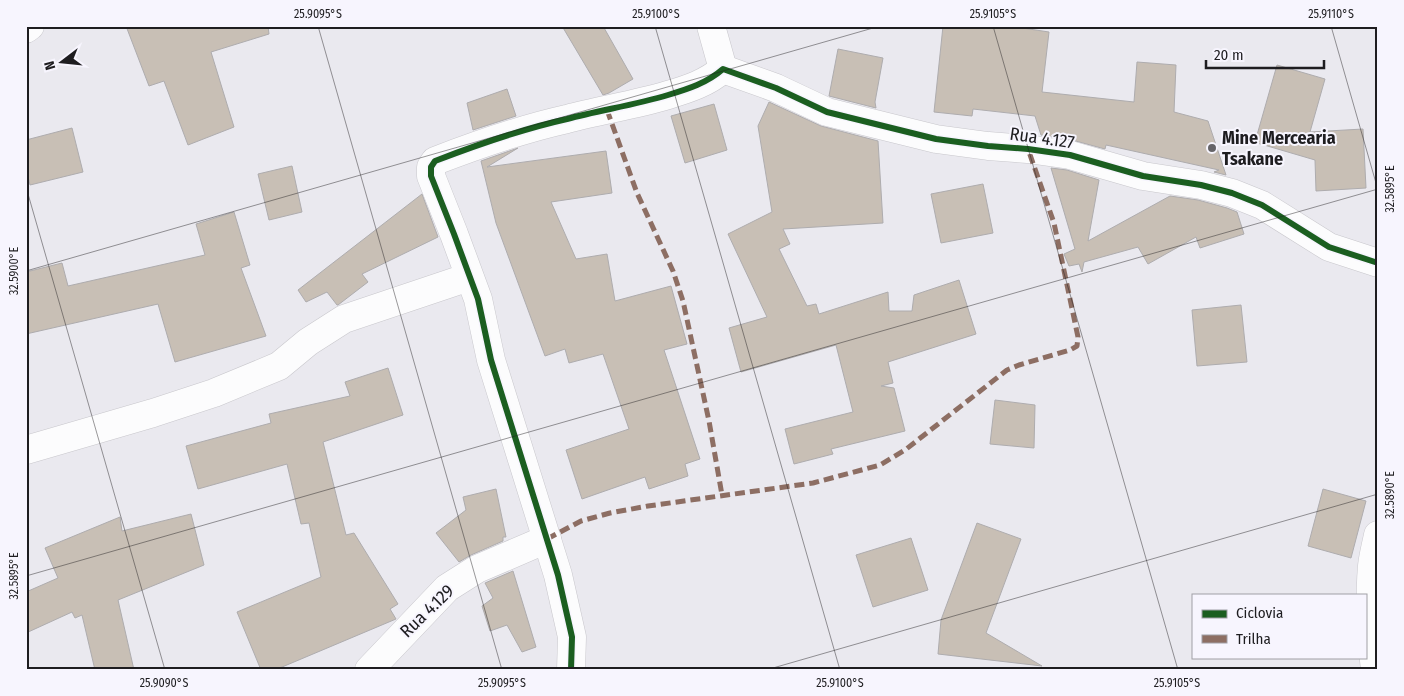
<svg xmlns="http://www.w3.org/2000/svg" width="1404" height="696" font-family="'Fira Sans Condensed',sans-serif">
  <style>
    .building { fill: #c8bfb5; stroke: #aeacae }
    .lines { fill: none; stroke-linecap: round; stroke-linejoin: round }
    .minor-casing { stroke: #c8c7cc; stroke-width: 29 }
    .minor { stroke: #fcfcfd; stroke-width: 28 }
    .quiet { stroke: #8d6e63; stroke-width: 5; stroke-dasharray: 10 5; stroke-linecap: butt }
    .cycleway-casing { stroke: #f7f5fe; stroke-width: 9 }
    .cycleway { stroke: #1b5e20; stroke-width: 6 }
    .ticks { fill: none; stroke: #1e1d20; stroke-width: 1; stroke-opacity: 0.45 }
    .poi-dot { fill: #656468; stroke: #f7f5fe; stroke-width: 2 }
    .labels { text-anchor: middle; stroke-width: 4; stroke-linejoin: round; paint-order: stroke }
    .street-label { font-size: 18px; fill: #1e1d20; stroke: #f7f5fe }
    .poi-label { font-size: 18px; font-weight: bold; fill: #1e1d20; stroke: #f7f5fe; text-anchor: start }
    .neatline { fill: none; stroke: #1e1d20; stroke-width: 2 }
    .ticks-label { font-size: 12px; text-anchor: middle; fill: #1e1d20 }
  </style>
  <rect width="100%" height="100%" fill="#eae9ef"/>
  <!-- building -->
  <g class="building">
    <path d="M126,26H268L269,34L211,52L234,127L188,145L164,81L149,86Z"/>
    <path d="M562,26H603L633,79L609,93L603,95Z"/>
    <path d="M943,26H1009L1049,32L1042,92L1134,102L1137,62L1176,65L1174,112L1208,121L1226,175L1214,172L1219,170L1106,145L1105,149L1072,140L1041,135L1035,116L973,109L972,116L934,112Z"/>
    <path d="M838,49L883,58L875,102L876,108L829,96Z"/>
    <path d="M1277,65L1325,79L1310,132L1363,129L1366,188L1316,191L1315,160L1247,140V135H1257Z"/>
    <path d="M507,89L516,116L473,130L467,103Z"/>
    <path d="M769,102L821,126L878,141L883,223L783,229L790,244L779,249L807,306L816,304L819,314L888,292L889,311H912L914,295L959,280L976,334L888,362L893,383L881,386L894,388L905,431L831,449L833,454L794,464L785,429L853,412L836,345L741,372L729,328L767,317L728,234L772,212L758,126Z"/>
    <path d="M714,104L727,150L685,163L671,116Z"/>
    <path d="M72,128L83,172L30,185L26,168V140Z"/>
    <path d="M518,148L487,167L606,151L612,193L551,202L576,259L607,254L615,301L671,286L687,344L664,350L700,459L685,464L688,476L649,489L645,477L582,499L566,450L629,429L603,354L569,363L565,349L545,356L496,223L481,161Z"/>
    <path d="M292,166L302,212L269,220L258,174Z"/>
    <path d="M1051,168L1067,170L1099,180L1088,241L1170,196L1198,200L1227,208L1237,212L1244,234L1200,248L1196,237L1148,264L1138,247L1084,262L1082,272L1079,264L1069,266L1064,254L1075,249Z"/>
    <path d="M983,184L993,233L941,243L931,194Z"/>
    <path d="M422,194L438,237L362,274L368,282L338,305H337L327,292L306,302L298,290Z"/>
    <path d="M234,212L250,265L241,268L266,336L175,362L158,304L26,334V272L62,263L68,286L205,255L196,224Z"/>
    <path d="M1241,305L1247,362L1197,366L1192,310Z"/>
    <path d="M388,368L403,415L323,442L346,535L354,533L398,604L390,609L396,619L275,670H261L237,612L321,577L309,523L301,524L287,464L198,489L186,446L271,423L269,414L350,396L345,382Z"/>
    <path d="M995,400L1035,405L1034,448L990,444Z"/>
    <path d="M496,489L506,537H503V541L471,555L459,562L436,533L466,510L463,497Z"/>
    <path d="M1323,489L1366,501L1351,558L1308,546Z"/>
    <path d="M191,514L204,565L118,600L134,670H95L82,615L75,618L72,612L26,633V592L58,578L45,548L120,517L122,531Z"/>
    <path d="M977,523L1021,539L986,633L1042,666L938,654L941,620Z"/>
    <path d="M911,538L928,590L873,607L856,555Z"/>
    <path d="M513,571L536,647L522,652L507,625L490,631L482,606L493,598L485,583Z"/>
  </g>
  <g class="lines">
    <defs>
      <g id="minor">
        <path d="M711,26L723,69"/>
        <path d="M26,29L30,26"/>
        <path d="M723,69L776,88L827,112L936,139L988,146L1028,149L1070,155L1143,176L1201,185L1232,193L1262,205L1329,247L1378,263"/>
        <path d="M26,450L153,413L214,393L279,366L308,342L344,319L469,277"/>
        <path d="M369,670L447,588L477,569L547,539"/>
        <path d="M571,670L572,637L558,575L491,360L478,299L454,234L431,176V167L435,161C479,144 522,129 567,119C601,110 635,105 668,95C688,89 707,83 723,69"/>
        <path d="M1375,670C1371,635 1369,600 1372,566C1373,556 1376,545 1378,535"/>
      </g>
    </defs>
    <!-- minor casing -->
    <use href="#minor" class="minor-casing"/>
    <!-- minor -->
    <use href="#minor" class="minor"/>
    <!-- quiet -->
    <g class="quiet">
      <path d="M607,110L637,193L673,271L683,301L709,421L722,495"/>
      <path d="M547,539L581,521L610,513L648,506L813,483L880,465L905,450L1007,370L1019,365L1070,350L1077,346L1078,337L1054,223L1028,149"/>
    </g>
    <defs>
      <path id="cycleway" d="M571,670L572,637L558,575L491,360L478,299L454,234L431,176V167L435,161C479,144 522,129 567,119C601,110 635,105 668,95C688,89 707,83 723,69L776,88L827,112L936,139L988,146L1028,149L1070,155L1143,176L1201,185L1232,193L1262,205L1329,247L1378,263"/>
    </defs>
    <!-- cycleway casing -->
    <use href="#cycleway" class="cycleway-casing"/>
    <!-- cycleway -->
    <use href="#cycleway" class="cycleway"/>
  </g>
  <!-- ticks -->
  <path class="ticks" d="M318,26L502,670M655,26L840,670M993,26L1178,670M1331,26L1378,190M26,187L165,670M26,271L880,26M26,576L1378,189M766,670L1378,494"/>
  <!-- markers -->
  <circle class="poi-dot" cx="1212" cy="148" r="5"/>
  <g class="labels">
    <!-- street labels -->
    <g class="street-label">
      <text transform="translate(1042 138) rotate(8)" y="6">Rua 4.127</text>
      <text transform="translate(427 611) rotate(-44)" y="6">Rua 4.129</text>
    </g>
    <!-- poi labels -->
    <g class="poi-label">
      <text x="1222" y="144">Mine Mercearia<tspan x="1222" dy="21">Tsakane</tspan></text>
    </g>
  </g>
  <!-- border -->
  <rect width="1404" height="696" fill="none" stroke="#f7f5fe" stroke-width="55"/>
  <!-- legend -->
  <rect x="1192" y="594" width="175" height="65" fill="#f7f5fe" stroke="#a09fa5"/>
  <rect x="1202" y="610" width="25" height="8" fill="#1b5e20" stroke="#a09fa5"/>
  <text x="1236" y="618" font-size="15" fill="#1e1d20">Ciclovia</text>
  <rect x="1202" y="635" width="25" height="8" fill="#8d6e63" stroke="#a09fa5"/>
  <text x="1236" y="644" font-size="15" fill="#1e1d20">Trilha</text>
  <!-- north arrow -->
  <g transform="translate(62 62) rotate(254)" stroke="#f7f5fe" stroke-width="4" paint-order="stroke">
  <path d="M0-4L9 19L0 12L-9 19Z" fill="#1e1d20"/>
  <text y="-8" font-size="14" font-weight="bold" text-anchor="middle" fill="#1e1d20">N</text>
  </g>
  <!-- scale -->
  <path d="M1206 60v8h118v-8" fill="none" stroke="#1e1d20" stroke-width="2.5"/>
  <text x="1214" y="60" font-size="15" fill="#1e1d20" stroke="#f7f5fe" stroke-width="4" paint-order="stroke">20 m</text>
  <rect x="28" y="28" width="1348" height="640" class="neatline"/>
  <g class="ticks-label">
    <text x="318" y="18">25.9095°S</text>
    <text x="656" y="18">25.9100°S</text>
    <text x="993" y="18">25.9105°S</text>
    <text x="1331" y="18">25.9110°S</text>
    <text transform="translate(1390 189) rotate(-90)" y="4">32.5895°E</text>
    <text transform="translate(14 271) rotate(-90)" y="4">32.5900°E</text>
    <text transform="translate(1390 495) rotate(-90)" y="4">32.5890°E</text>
    <text transform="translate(14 576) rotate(-90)" y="4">32.5895°E</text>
    <text x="164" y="687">25.9090°S</text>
    <text x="502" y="687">25.9095°S</text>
    <text x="840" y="687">25.9100°S</text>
    <text x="1177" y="687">25.9105°S</text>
  </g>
</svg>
